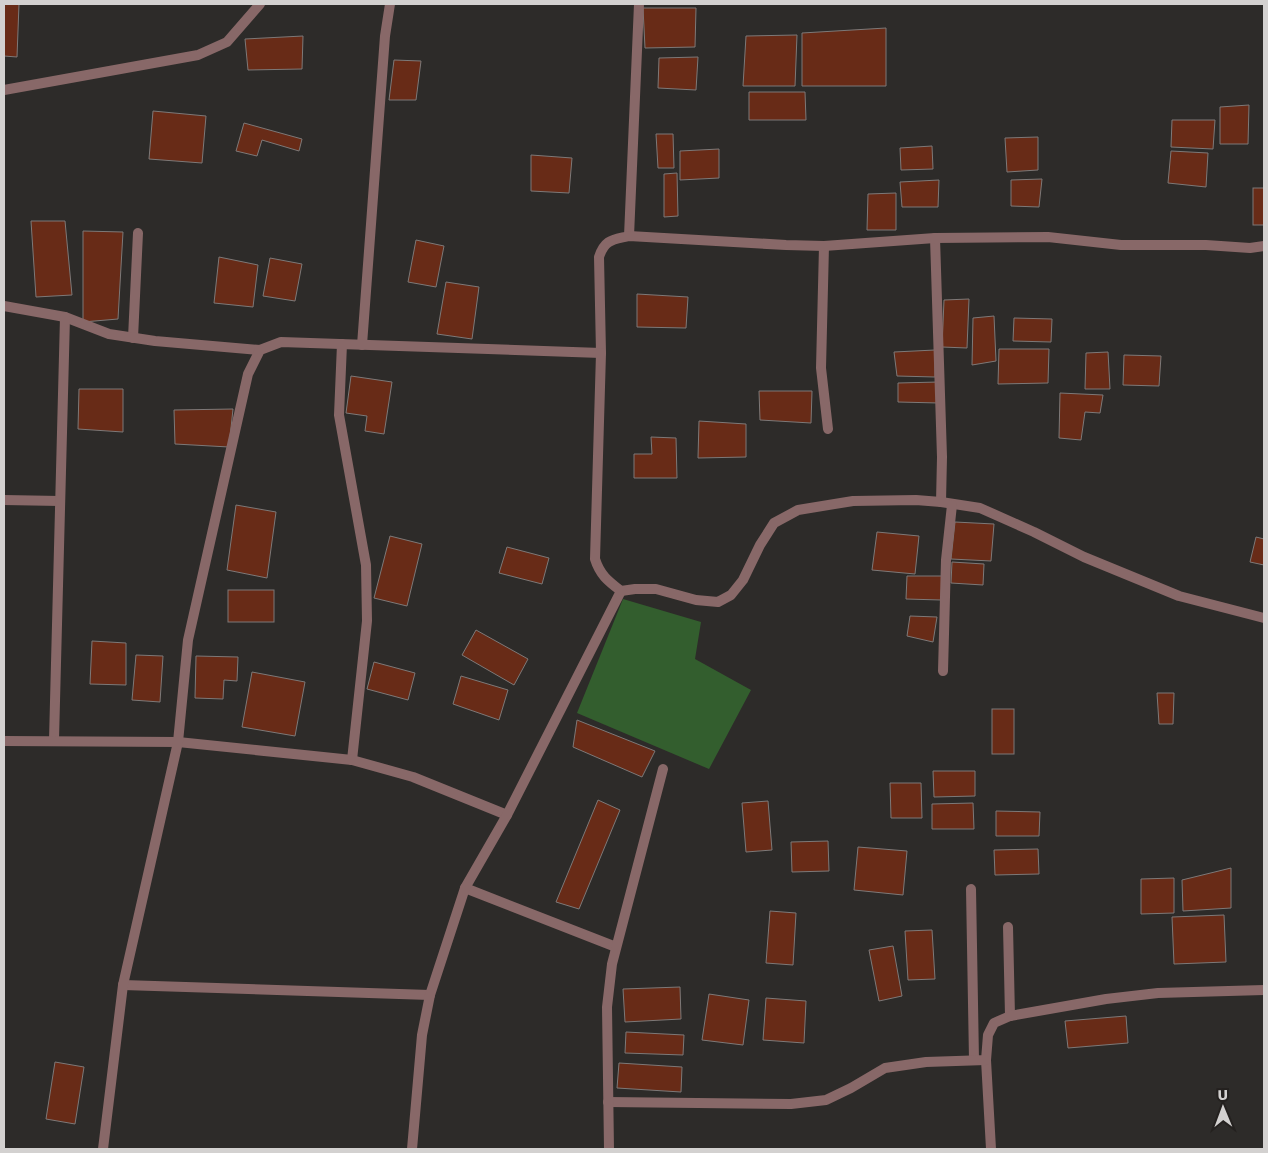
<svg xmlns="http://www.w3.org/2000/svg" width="1268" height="1153" font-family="'Golos Text',sans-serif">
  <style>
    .green { fill: #335e2e }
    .building { fill: #682b17; stroke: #7d7978 }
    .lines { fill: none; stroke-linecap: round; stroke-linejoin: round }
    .service { stroke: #886868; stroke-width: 10 }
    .minor { stroke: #886868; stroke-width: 10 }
  </style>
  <rect width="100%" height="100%" fill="#2d2b29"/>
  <!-- green -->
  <path class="green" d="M623,599L701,622L695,659L751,690L709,769L577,713Z"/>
  <!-- building -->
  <g class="building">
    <path d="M4,4H19L17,57L4,56Z"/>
    <path d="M643,8H696L695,47L645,48Z"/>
    <path d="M886,28V86H802V33Z"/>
    <path d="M797,35L795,86H743L746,36Z"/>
    <path d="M303,36L302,69L248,70L245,39Z"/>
    <path d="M698,57L696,90L658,88L659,58Z"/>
    <path d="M394,60L421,61L416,100H389Z"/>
    <path d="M749,92H805L806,120H749Z"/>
    <path d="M1249,105L1248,144H1220V107Z"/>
    <path d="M153,111L206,116L202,163L149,159Z"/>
    <path d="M1172,120H1215L1213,149L1171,147Z"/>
    <path d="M244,123L302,139L299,151L262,140L257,156L236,151Z"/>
    <path d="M656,134H673L674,168H658Z"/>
    <path d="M1038,137V170L1007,172L1005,138Z"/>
    <path d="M932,146L933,169L901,170L900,148Z"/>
    <path d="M719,149V178L680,180V151Z"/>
    <path d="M1171,151L1208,153L1206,187L1168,183Z"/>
    <path d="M531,155L572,158L569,193L531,191Z"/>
    <path d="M677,173L678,216L664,217V174Z"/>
    <path d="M1042,179L1039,207L1011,206V180Z"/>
    <path d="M939,180L938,207H902L900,182Z"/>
    <rect x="1253" y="188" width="11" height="37"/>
    <path d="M896,193V230H867L868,194Z"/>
    <path d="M31,221H65L72,295L36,297Z"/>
    <path d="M83,231L123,232L118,319L83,322Z"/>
    <path d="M416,240L444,246L436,287L408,282Z"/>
    <path d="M219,257L258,265L253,307L214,303Z"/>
    <path d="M270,258L302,264L295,301L263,296Z"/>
    <path d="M446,282L479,287L472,339L437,334Z"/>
    <path d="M637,294L688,297L686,328L637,327Z"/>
    <path d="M969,299L967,348L942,347L944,300Z"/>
    <path d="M994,316L996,361L972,365L973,318Z"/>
    <path d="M1014,318L1052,319L1051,342L1013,341Z"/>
    <path d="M999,349H1049L1048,383L998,384Z"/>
    <path d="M935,350V377L897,376L894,352Z"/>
    <path d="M1108,352L1110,389H1085L1086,353Z"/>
    <path d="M1124,355L1161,356L1159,386L1123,385Z"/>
    <path d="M351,376L392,382L384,434L365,431L367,416L346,413Z"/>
    <path d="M939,382V403L898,402V383Z"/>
    <path d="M79,389H123V432L78,429Z"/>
    <path d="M759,391H812L811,423L760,420Z"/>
    <path d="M1060,393L1103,395L1100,413L1085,412L1081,440L1059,438Z"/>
    <path d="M233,409L229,447L175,444L174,410Z"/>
    <path d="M699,421L746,424V457L698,458Z"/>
    <path d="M651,437L676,438L677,478H634V454H652Z"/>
    <path d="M236,505L276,512L267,578L227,570Z"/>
    <path d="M955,522L994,524L991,561L951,559Z"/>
    <path d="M877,532L919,536L915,574L872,570Z"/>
    <path d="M390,536L422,544L407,606L374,598Z"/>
    <path d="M1256,537L1264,539V565L1250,562Z"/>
    <path d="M507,547L549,558L542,584L499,573Z"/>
    <path d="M952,562L984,564L983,585L951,583Z"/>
    <path d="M907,576H942L941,600L906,599Z"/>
    <rect x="228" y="590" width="46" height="32"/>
    <path d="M910,616L937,617L933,642L907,636Z"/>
    <path d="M476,630L528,659L514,685L462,655Z"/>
    <path d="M92,641L126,643V685L90,684Z"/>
    <path d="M136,655L163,656L160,702L132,700Z"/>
    <path d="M196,656L238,657L237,681L224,680L223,699L195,698Z"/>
    <path d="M374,662L415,673L408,700L367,689Z"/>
    <path d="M252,672L305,682L295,736L242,727Z"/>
    <path d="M461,676L508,690L499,720L453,704Z"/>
    <path d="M1157,693H1174L1173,724H1159Z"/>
    <rect x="992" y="709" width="22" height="45"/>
    <path d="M577,720L655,751L642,777L573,747Z"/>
    <path d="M933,771H975V796L934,797Z"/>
    <path d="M890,783H921L922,818H891Z"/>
    <path d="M598,800L620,810L579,909L556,902Z"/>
    <path d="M768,801L772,850L746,852L742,803Z"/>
    <path d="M973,803L974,829H932V804Z"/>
    <path d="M996,811L1040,812L1039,836H996Z"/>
    <path d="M828,841L829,871L792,872L791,842Z"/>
    <path d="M858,847L907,851L903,895L854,890Z"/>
    <path d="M1038,849L1039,874L995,875L994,850Z"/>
    <path d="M1231,868V908L1183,911L1182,880Z"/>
    <path d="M1174,878V913L1141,914V879Z"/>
    <path d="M770,911L796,913L793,965L766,963Z"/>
    <path d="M1224,915L1226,962L1174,964L1172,917Z"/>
    <path d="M932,930L935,979L908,980L905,931Z"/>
    <path d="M893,946L902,996L879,1001L869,950Z"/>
    <path d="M680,987L681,1019L625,1022L623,989Z"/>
    <path d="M709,994L749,1000L743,1045L702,1040Z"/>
    <path d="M766,998L806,1001L804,1043L763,1040Z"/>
    <path d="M1126,1016L1128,1043L1068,1048L1065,1021Z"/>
    <path d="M626,1032L684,1035L683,1055L625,1053Z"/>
    <path d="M55,1062L84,1067L75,1124L46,1119Z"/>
    <path d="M619,1063L682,1067L681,1092L617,1088Z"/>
  </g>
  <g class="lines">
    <!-- service -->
    <g class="service">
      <path d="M824,246L821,368L828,429"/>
      <path d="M133,338L138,233"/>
      <path d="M4,500L60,501"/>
      <path d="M1008,927L1010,1016"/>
    </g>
    <!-- minor -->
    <g class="minor">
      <path d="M4,90L198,55L227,42L260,4"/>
      <path d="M629,236L639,4"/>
      <path d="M935,238L942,457L941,502"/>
      <path d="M4,306L65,317L109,334L155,341L260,350"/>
      <path d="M342,344L339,415L366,565L367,621L352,760"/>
      <path d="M362,345L385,36L390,4"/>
      <path d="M621,591L635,589H656L696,600L718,602L731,595L743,580L760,545L774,523L798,510L853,501L916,500L941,502L980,508L1034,532L1084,557L1179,596L1264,618"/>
      <path d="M943,671L946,560L952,505"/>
      <path d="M54,740L65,317"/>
      <path d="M4,741L178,742L352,760L413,777L507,815"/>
      <path d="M465,888L616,947"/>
      <path d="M971,889L974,1060"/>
      <path d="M123,985L430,995"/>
      <path d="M986,1060L991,1149"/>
      <path d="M608,1102L791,1104L826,1100L851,1088L885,1068L926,1062L986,1060L988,1035L994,1023L1010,1016L1106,999L1158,993L1264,990"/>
      <path d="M103,1149L123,985L178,742L188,640L248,374L260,350L281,342L601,353L599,257C605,239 613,240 629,236L786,245L824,246L935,238L1048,237L1121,245H1206L1250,248L1264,246"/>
      <path d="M412,1149L422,1035L430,995L465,888L507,815L621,591C608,581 600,575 595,559L601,353"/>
      <path d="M609,1149L607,1007L612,964L663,769"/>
    </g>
  </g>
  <!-- border -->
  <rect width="1268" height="1153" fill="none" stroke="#d3d1d0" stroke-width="10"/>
  <!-- north arrow -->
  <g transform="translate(1223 1108) rotate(359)" stroke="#24211f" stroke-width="4" paint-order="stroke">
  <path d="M0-4L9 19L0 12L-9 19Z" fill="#d3d1d0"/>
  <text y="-8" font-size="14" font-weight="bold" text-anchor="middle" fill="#d3d1d0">U</text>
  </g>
</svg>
